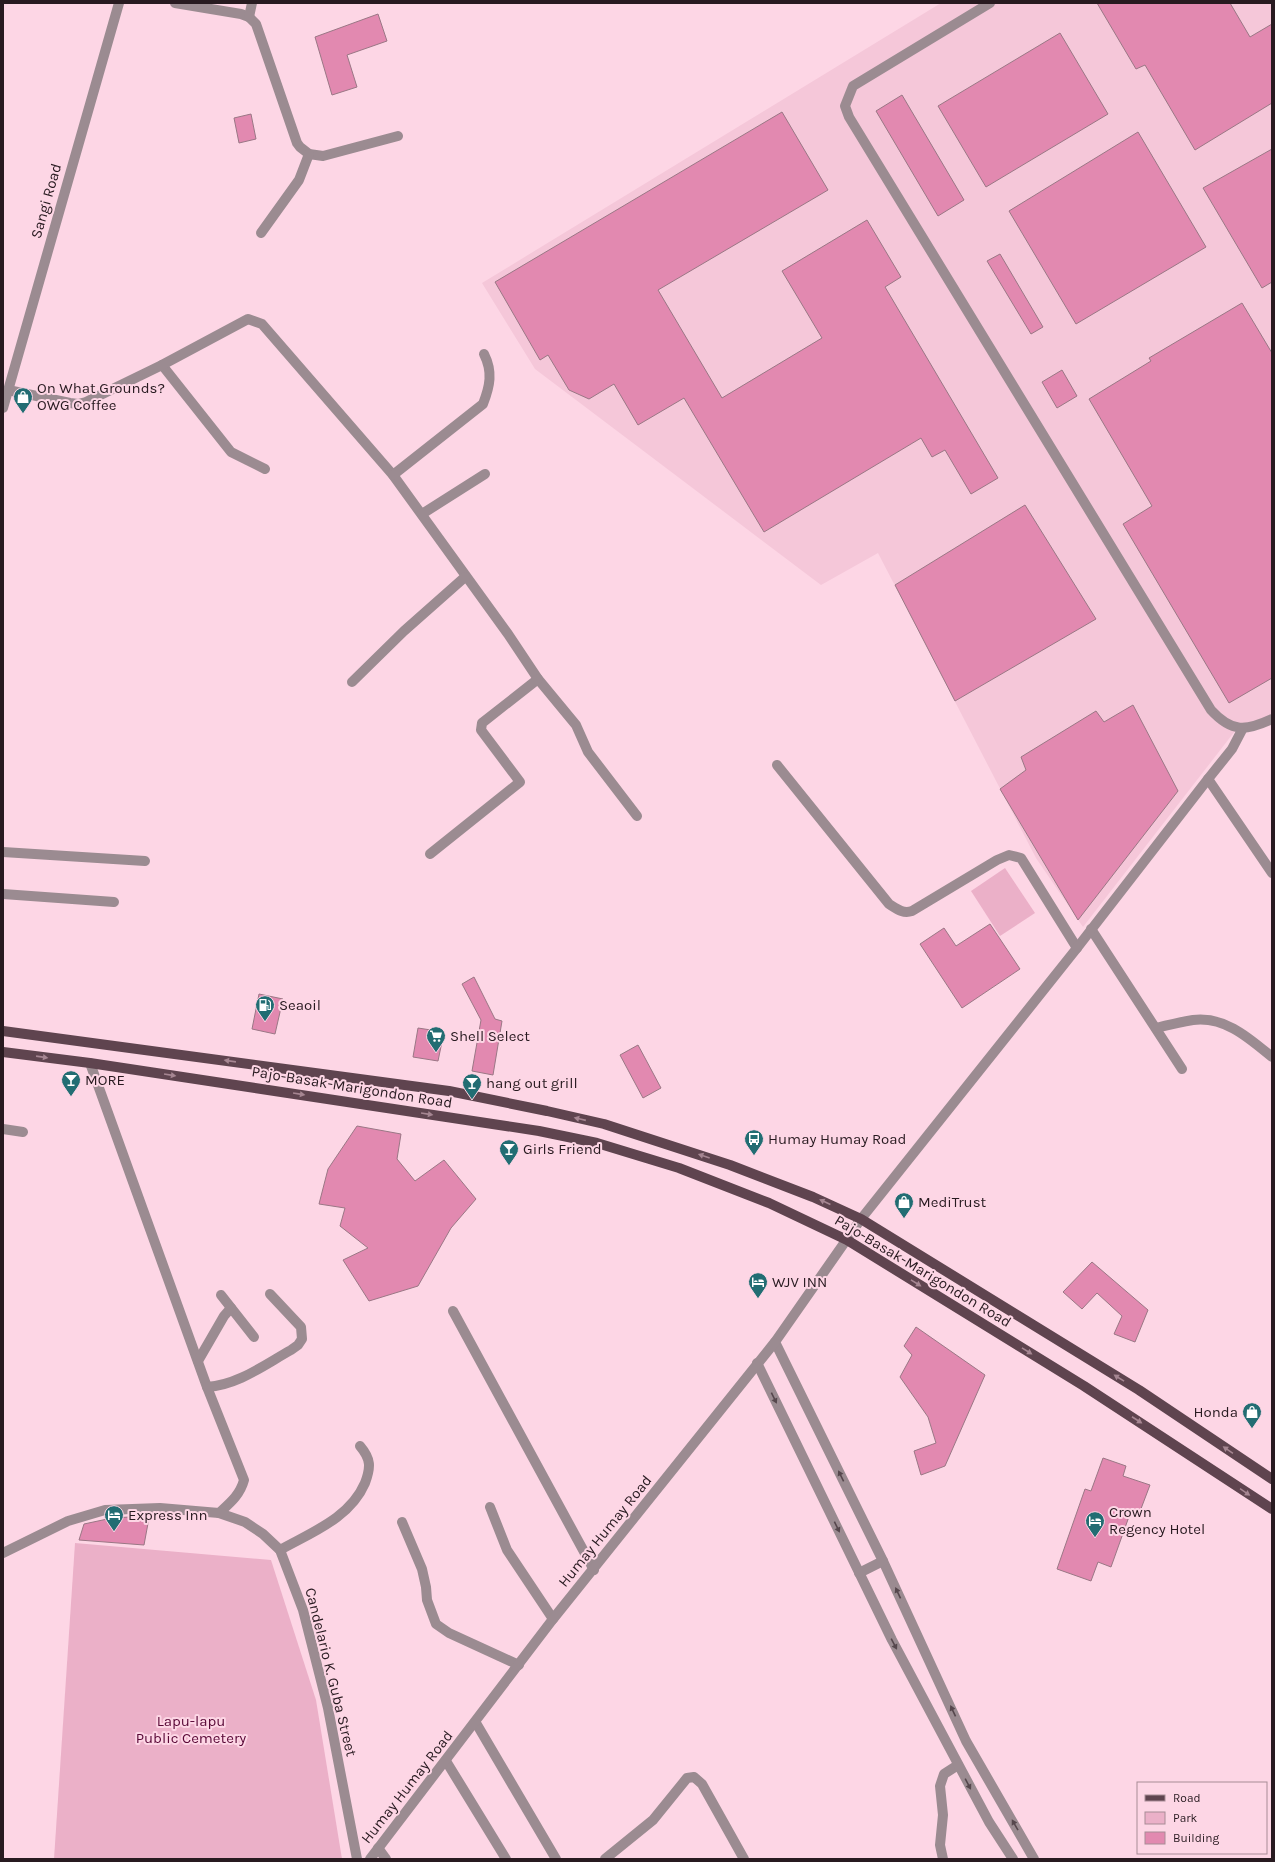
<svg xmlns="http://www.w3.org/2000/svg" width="1275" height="1862" font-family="Karla,sans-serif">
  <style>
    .built { fill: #f5c7d9 }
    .green { fill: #ebb0c8 }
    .building { fill: #e289b0; stroke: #9a7785 }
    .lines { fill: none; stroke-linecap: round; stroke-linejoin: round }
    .minor { stroke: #9b8b91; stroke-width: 10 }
    .tertiary { stroke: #9b8b91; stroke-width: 10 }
    .primary { stroke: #5f444f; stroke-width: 10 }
    .oneway { fill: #a68692 }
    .oneway2 { fill: #56474d }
    .labels { text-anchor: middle; stroke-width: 4; stroke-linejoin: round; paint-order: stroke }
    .street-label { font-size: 15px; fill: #281a20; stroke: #fdd6e5 }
    .poi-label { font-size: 15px; fill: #281a20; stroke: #fdd6e5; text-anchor: start }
    .park-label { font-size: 15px; fill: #580736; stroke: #fdd6e5 }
  </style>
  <rect width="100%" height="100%" fill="#fdd6e5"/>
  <!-- built -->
  <path class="built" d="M941,3H1272V720L1235,731L1083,927L1036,858L878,553L821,585L535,369L482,283Z"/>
  <!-- green -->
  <g class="green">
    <path d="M1005,868L1035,913L1000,936L971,891Z"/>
    <path d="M75,1543L271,1560L316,1700L342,1859H54Z"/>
  </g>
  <!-- building -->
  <g class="building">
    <path d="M1097,3H1230L1250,37L1272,24V103L1195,150L1145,65L1136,69Z"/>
    <path d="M378,14L387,41L347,55L357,87L332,95L315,37Z"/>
    <path d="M1060,33L1108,114L986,187L938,106Z"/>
    <path d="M902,95L964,200L938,216L876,111Z"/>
    <path d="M782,112L828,190L658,290L722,398L822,338L782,271L867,220L901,277L885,287L998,478L971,494L945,450L932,457L921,438L764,532L684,398L638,425L614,384L589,399L569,390L548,355L540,360L495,282Z"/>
    <path d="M251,114L256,139L239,143L234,118Z"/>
    <path d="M1138,132L1206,247L1076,324L1009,211Z"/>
    <path d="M1272,149V282L1262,288L1203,188Z"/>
    <path d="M1000,254L1043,327L1031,334L987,261Z"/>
    <path d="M1242,303L1272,353V678L1229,703L1123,524L1152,506L1089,399L1151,361L1149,358Z"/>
    <path d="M1062,370L1077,396L1057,408L1042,382Z"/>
    <path d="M1025,505L1096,619L955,701L895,585Z"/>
    <path d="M1133,705L1178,791L1078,920L1000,789L1026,770L1021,757L1096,711L1104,722Z"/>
    <path d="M990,924L1020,969L962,1008L920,944L944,928L956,946Z"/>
    <path d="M474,977L495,1019L502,1021L493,1075L472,1071L481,1020L462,984Z"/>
    <path d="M259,994L283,999L275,1034L252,1029Z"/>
    <path d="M418,1028L444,1032L438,1061L413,1057Z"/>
    <path d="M638,1045L661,1088L643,1098L620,1055Z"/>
    <path d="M357,1126L401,1134L397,1159L415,1181L444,1160L476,1199L451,1228L418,1286L369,1301L343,1260L368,1248L340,1226L345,1208L319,1204L328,1169Z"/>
    <path d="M1092,1262L1148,1310L1135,1342L1114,1334L1122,1316L1097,1293L1082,1309L1063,1292Z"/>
    <path d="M916,1327L985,1375L945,1466L921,1475L914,1451L936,1443L928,1417L900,1377L912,1355L904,1346Z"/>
    <path d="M1103,1458L1126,1466L1123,1476L1150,1485L1139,1514L1131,1511L1111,1567L1098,1562L1091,1581L1057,1569L1085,1489L1091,1491Z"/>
    <path d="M130,1517L149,1518L144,1545L79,1540L84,1524L112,1518Z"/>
  </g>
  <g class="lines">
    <!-- minor -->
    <g class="minor">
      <path d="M175,3L241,14L249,17L256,24L297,143L300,147L309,154L323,156L398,136"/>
      <path d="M990,3L853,86L845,106L849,117L1211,710C1232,733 1246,731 1272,719"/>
      <path d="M249,17L252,3"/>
      <path d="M261,233L299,180L309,154"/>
      <path d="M162,365L231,452L265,469"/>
      <path d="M8,390L70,403L78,404L86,402L162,365L248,319L262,324L393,475L508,634L538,679L576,725L588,752L637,816"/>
      <path d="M393,475L483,404C490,386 493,372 484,354"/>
      <path d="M422,514L485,474"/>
      <path d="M352,682L404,631L465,577"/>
      <path d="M777,765L889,904C897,909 903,914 912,911L997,860L1009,855L1021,858L1077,948"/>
      <path d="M1208,779L1272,873"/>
      <path d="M3,852L145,861"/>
      <path d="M430,854L520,782L481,730L482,723L538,679"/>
      <path d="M3,894L114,902"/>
      <path d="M1091,929L1182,1069"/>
      <path d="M1156,1028C1168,1025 1180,1022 1193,1020C1225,1016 1249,1038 1272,1057"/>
      <path d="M90,1063L207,1387L244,1480C240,1495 230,1503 219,1513"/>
      <path d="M3,1129L23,1132"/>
      <path d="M861,1219L1077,948L1208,779L1232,749L1243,728"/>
      <path d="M221,1295L254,1337"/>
      <path d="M453,1311L594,1570"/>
      <path d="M198,1361L224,1316L231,1308"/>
      <path d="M207,1387C238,1385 264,1365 291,1350L298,1345L302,1339L301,1327L270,1294"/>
      <path d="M490,1507L507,1550L553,1619"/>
      <path d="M402,1522L422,1569L426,1587L427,1600L436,1624L449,1633L519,1665"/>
      <path d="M280,1550C312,1532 350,1518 365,1483C371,1467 371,1459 360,1446"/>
      <path d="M3,1553L68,1521L105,1510L160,1508L219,1513L245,1522L263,1534L280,1550L303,1610L328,1708L357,1859"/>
      <path d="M476,1723L556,1859"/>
      <path d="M446,1761L506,1859"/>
      <path d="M378,1848L386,1859"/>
      <path d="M605,1859L653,1820L687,1778L694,1777L702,1784L744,1859"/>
      <path d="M943,1859L940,1845L943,1815L940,1786L944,1774L958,1765"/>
    </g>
    <!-- tertiary -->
    <g class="tertiary">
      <path d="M3,408L119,3"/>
      <path d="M775,1342L883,1561L966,1741L1034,1859"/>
      <path d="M757,1363L892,1640L989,1822L1013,1859"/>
      <path d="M859,1573L883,1561"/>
      <path d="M370,1859L553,1619L775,1342L861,1219"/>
    </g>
    <!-- primary -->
    <g class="primary">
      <path d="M3,1031L449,1091L547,1111L604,1124L730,1165L813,1197L861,1219L1139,1390L1272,1479"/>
      <path d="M3,1052L90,1063L539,1131L597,1143L679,1168L769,1203L847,1240L1084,1386L1272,1509"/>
    </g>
  </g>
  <!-- one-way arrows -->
  <defs><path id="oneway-solid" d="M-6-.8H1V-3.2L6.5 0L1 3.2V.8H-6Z"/></defs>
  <g class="oneway">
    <use href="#oneway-solid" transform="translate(42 1057) rotate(8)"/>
    <use href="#oneway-solid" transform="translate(230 1061) rotate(-172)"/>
    <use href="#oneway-solid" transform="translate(170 1075) rotate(9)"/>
    <use href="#oneway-solid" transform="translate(299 1094) rotate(9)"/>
    <use href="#oneway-solid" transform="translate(427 1114) rotate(9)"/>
    <use href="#oneway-solid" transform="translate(580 1119) rotate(-167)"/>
    <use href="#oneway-solid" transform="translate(704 1156) rotate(-161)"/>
    <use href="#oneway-solid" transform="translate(825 1202) rotate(-155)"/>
    <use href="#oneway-solid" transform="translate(916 1283) rotate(32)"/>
    <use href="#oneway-solid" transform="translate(1027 1351) rotate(32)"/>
    <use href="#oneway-solid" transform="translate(1119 1378) rotate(-148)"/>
    <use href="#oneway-solid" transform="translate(1137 1420) rotate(33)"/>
    <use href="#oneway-solid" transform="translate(1228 1450) rotate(-146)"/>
    <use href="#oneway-solid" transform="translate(1245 1492) rotate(34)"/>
  </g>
  <g class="oneway2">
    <use href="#oneway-solid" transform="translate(774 1398) rotate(64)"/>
    <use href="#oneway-solid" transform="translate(841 1476) rotate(-116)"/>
    <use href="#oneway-solid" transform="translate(837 1527) rotate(64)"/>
    <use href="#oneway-solid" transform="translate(898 1593) rotate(-115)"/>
    <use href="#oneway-solid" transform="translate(894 1644) rotate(62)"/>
    <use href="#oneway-solid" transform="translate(953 1711) rotate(-115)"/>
    <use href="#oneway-solid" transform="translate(968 1784) rotate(62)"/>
    <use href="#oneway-solid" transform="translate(1015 1825) rotate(-120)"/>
  </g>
  <!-- icons -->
  <defs>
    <symbol id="shop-pin" viewBox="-11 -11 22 30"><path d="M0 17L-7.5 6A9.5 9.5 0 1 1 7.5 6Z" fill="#226d73" stroke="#fdd6e5"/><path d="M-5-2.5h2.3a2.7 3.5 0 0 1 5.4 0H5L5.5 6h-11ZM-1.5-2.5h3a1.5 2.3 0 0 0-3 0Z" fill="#fff"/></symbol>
    <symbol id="fuel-pin" viewBox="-11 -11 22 30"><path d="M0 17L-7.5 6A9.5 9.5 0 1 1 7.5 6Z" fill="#226d73" stroke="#fdd6e5"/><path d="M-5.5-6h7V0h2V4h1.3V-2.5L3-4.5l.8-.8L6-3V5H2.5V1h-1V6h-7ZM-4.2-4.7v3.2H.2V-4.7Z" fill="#fff"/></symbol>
    <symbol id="supermarket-pin" viewBox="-11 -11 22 30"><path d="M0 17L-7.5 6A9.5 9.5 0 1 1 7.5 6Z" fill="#226d73" stroke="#fdd6e5"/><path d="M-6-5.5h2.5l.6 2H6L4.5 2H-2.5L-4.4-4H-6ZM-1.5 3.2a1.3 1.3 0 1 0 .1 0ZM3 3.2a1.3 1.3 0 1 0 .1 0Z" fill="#fff"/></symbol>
    <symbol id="bar-pin" viewBox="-11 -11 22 30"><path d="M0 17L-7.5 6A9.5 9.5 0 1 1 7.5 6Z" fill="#226d73" stroke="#fdd6e5"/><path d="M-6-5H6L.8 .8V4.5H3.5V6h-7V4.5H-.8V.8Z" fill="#fff"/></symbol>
    <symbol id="bus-pin" viewBox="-11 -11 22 30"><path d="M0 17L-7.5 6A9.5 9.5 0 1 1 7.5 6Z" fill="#226d73" stroke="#fdd6e5"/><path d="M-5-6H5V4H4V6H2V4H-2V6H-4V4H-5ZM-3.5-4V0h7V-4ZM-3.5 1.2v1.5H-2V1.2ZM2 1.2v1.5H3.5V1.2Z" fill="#fff"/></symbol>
    <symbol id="hotel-pin" viewBox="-11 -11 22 30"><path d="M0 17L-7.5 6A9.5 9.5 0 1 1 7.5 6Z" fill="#226d73" stroke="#fdd6e5"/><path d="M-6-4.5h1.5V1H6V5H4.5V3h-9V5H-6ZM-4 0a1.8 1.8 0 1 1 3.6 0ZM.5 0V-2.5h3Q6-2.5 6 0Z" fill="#fff"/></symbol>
  </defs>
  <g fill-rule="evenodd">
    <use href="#shop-pin" x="12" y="386" width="22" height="30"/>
    <use href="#fuel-pin" x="254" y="994" width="22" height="30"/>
    <use href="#supermarket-pin" x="425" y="1025" width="22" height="30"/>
    <use href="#bar-pin" x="60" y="1069" width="22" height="30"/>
    <use href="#bar-pin" x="461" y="1072" width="22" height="30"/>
    <use href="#bus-pin" x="743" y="1128" width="22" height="30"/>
    <use href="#bar-pin" x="498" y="1138" width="22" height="30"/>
    <use href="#shop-pin" x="893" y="1191" width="22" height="30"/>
    <use href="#hotel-pin" x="747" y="1271" width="22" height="30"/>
    <use href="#shop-pin" x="1241" y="1401" width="22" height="30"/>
    <use href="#hotel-pin" x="103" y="1504" width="22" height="30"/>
    <use href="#hotel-pin" x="1084" y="1510" width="22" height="30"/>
  </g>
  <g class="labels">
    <!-- street labels -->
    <g class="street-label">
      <text transform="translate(46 201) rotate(-74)" y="5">Sangi Road</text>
      <text transform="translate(352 1087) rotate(9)" y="5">Pajo-Basak-Marigondon Road</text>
      <text transform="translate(923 1271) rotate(31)" y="5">Pajo-Basak-Marigondon Road</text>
      <text transform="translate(605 1531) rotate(-51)" y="5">Humay Humay Road</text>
      <text transform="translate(331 1672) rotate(76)" y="5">Candelario K. Guba Street</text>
      <text transform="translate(407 1787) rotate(-52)" y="5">Humay Humay Road</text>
    </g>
    <!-- poi labels -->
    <g class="poi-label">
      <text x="37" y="393">On What Grounds?<tspan x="37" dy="17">OWG Coffee</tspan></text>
      <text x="279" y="1010">Seaoil</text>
      <text x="450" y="1041">Shell Select</text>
      <text x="85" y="1085">MORE</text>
      <text x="486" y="1088">hang out grill</text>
      <text x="768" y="1144">Humay Humay Road</text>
      <text x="523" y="1154">Girls Friend</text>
      <text x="918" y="1207">MediTrust</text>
      <text x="772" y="1287">WJV INN</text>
      <text x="1238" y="1417" text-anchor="end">Honda</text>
      <text x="1109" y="1517">Crown<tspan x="1109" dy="17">Regency Hotel</tspan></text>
      <text x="128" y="1520">Express Inn</text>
    </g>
    <!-- park labels -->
    <g class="park-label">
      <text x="191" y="1726">Lapu-lapu<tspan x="191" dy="17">Public Cemetery</tspan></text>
    </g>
  </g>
  <!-- border -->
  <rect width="1275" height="1862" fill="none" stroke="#281a20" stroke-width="8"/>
  <!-- legend -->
  <rect x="1137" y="1782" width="130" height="72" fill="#fdd6e5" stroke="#a88b96"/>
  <rect x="1145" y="1795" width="20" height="6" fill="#5f444f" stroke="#a88b96"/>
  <text x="1173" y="1802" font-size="12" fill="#281a20">Road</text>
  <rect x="1145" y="1812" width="20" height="12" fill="#ebb0c8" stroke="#a88b96"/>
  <text x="1173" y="1822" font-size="12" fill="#281a20">Park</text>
  <rect x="1145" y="1832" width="20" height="12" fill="#e289b0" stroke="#a88b96"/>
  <text x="1173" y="1842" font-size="12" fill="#281a20">Building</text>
</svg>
